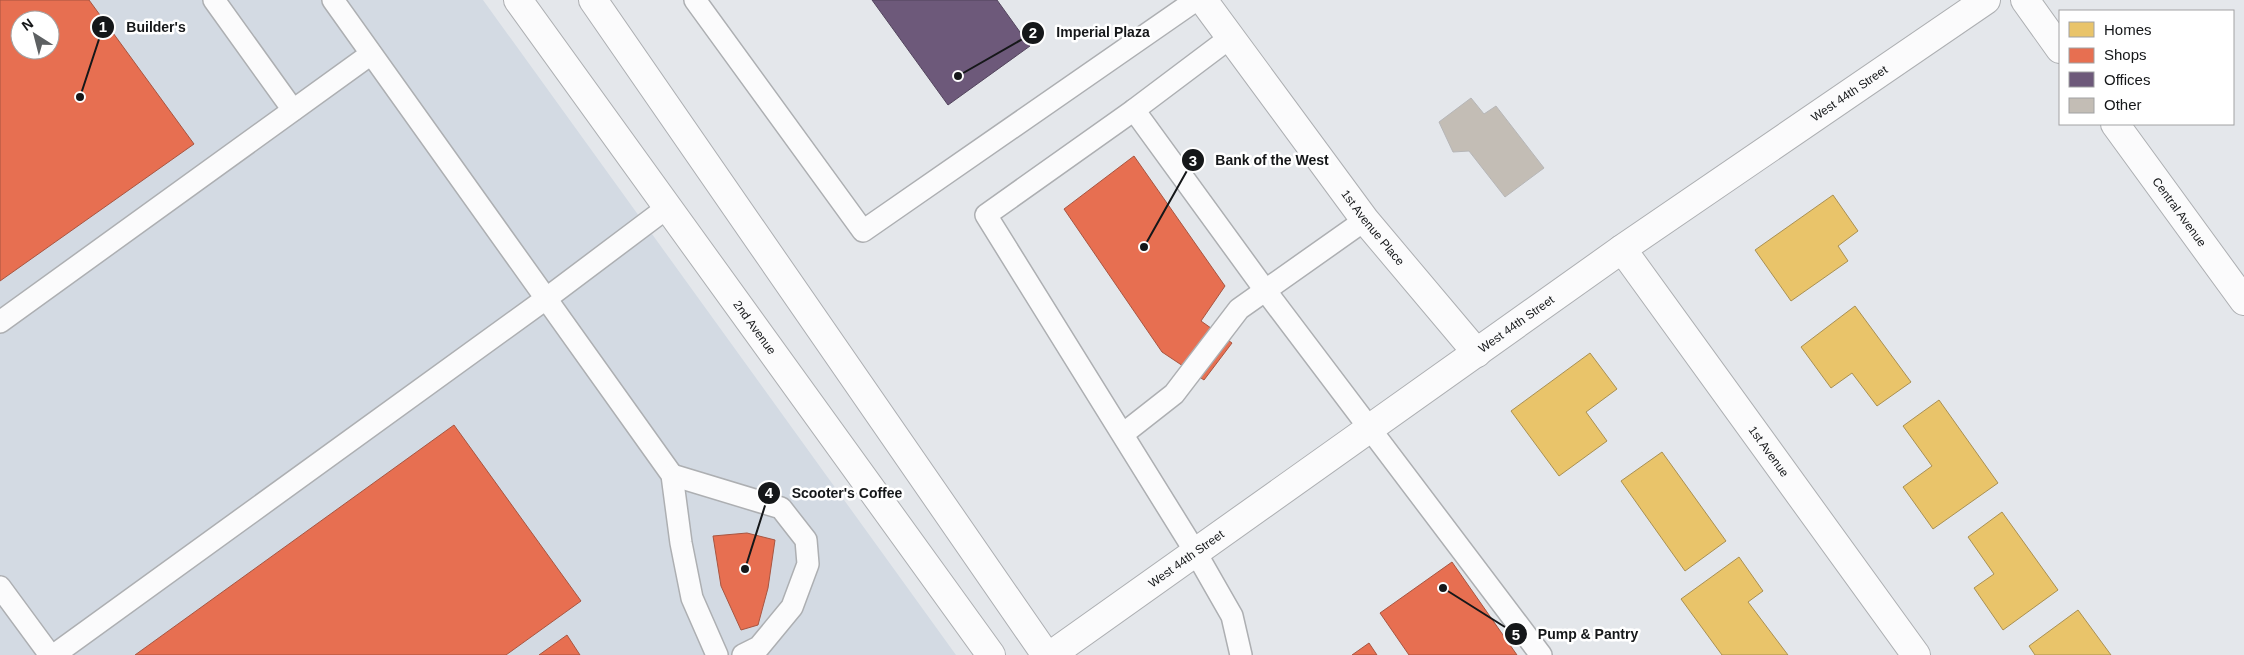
<svg xmlns="http://www.w3.org/2000/svg" width="2244" height="655" font-family="Helvetica,sans-serif">
  <style>
    .built { fill: #d3dae3; fill-rule: evenodd }
    .homes { fill: #e9c46a; stroke: #a99052 }
    .shops { fill: #e76f51; stroke: #a85540; fill-rule: evenodd }
    .offices { fill: #6d597a; stroke: #53455d }
    .building { fill: #c3bdb5; stroke: #b6b6b7 }
    .lines { fill: none; stroke-linecap: round; stroke-linejoin: round }
    .lane-casing { stroke: #adafb2; stroke-width: 24 }
    .street-casing { stroke: #adafb2; stroke-width: 30 }
    .secondary-casing { stroke: #adafb2; stroke-width: 30 }
    .lane { stroke: #fbfbfc; stroke-width: 21 }
    .street { stroke: #fbfbfc; stroke-width: 28 }
    .secondary { stroke: #fbfbfc; stroke-width: 28 }
    .labels { text-anchor: middle; stroke-width: 5; stroke-linejoin: round; paint-order: stroke }
    .street-label { font-size: 12px; fill: #151719; stroke: #fff }
    .leader { fill: none; stroke: #151719; stroke-width: 2 }
    .callout-dot { fill: #151719; stroke: #fff; stroke-width: 2 }
    .mark-label { font-size: 15px; text-anchor: middle; font-weight: bold; fill: #fff }
    .callout-label { font-size: 14px; text-anchor: middle; font-weight: bold; fill: #151719; stroke: #fff; stroke-width: 5; stroke-linejoin: round; paint-order: stroke }
  </style>
  <rect width="100%" height="100%" fill="#e4e7eb"/>
  <!-- built -->
  <path class="built" d="M0,0H483L956,655H0ZM20,20H50V50H20Z"/>
  <!-- homes -->
  <g class="homes">
    <path d="M1833,195L1858,231L1838,246L1848,261L1791,301L1755,250Z"/>
    <path d="M1855,306L1911,382L1877,406L1852,373L1831,388L1801,347Z"/>
    <path d="M1590,353L1617,389L1586,412L1607,441L1559,476L1511,411Z"/>
    <path d="M1939,400L1998,483L1933,529L1903,487L1932,466L1903,426Z"/>
    <path d="M1662,452L1726,541L1685,571L1621,481Z"/>
    <path d="M2002,512L2058,590L2003,630L1974,588L1994,574L1968,537Z"/>
    <path d="M1739,557L1763,591L1748,602L1788,655H1722L1681,599Z"/>
    <path d="M2078,610L2111,655H2035L2029,646Z"/>
  </g>
  <!-- shops -->
  <g class="shops">
    <path d="M0,0H89L194,144L0,281ZM20,20H50V50H20Z"/>
    <path d="M1134,156L1225,286L1201,321L1232,343L1204,380L1162,352L1064,209Z"/>
    <path d="M454,425L581,601L506,655H135Z"/>
    <path d="M747,533L775,540L768,588L758,625L741,630L721,586L713,536Z"/>
    <path d="M1452,562L1517,655H1409L1380,613Z"/>
    <path d="M567,635L580,655H539Z"/>
    <path d="M1369,643L1377,655H1352Z"/>
  </g>
  <!-- offices -->
  <path class="offices" d="M872,0H997L1030,46L948,105Z"/>
  <!-- building -->
  <path class="building" d="M1471,98L1484,114L1496,106L1544,168L1505,197L1469,151L1453,152L1439,122Z"/>
  <g class="lines">
    <defs>
      <g id="lane">
        <path d="M214,0L293,110"/>
        <path d="M333,0L672,475L681,543L692,598L717,655"/>
        <path d="M695,0L863,231L1196,0"/>
        <path d="M1231,37L1134,110L986,215L1196,553L1232,616L1241,655"/>
        <path d="M1134,110L1265,290L1541,655"/>
        <path d="M0,322L371,54"/>
        <path d="M1123,434L1174,394L1239,309L1365,220"/>
        <path d="M672,475L781,508L806,540L808,564L792,607L759,647L743,655"/>
        <path d="M0,587L50,655"/>
        <path d="M54,655L547,298L668,207"/>
      </g>
      <g id="street">
        <path id="s1" d="M1203,0L1365,220L1477,353"/>
        <path d="M2025,0L2060,49"/>
        <path id="s2" d="M2115,124L2244,301"/>
        <path id="s3" d="M1622,249L1916,655"/>
        <path id="s4" d="M1051,655L1622,249L1986,0"/>
      </g>
      <g id="secondary">
        <path id="s5" d="M518,0L991,655"/>
        <path d="M593,0L1046,655"/>
      </g>
    </defs>
    <!-- lane casing -->
    <use href="#lane" class="lane-casing"/>
    <!-- street casing -->
    <use href="#street" class="street-casing"/>
    <!-- secondary casing -->
    <use href="#secondary" class="secondary-casing"/>
    <!-- lane -->
    <use href="#lane" class="lane"/>
    <!-- street -->
    <use href="#street" class="street"/>
    <!-- secondary -->
    <use href="#secondary" class="secondary"/>
  </g>
  <g class="labels">
    <!-- street labels -->
    <g class="street-label">
      <text dy="4" stroke="none"><textPath href="#s4" startOffset="976">West 44th Street</textPath></text>
      <text dy="4" stroke="none"><textPath href="#s2" startOffset="109">Central Avenue</textPath></text>
      <text dy="4" stroke="none"><textPath href="#s1" startOffset="284">1st Avenue Place</textPath></text>
      <text dy="4" stroke="none"><textPath href="#s4" startOffset="571">West 44th Street</textPath></text>
      <text dy="4" stroke="none"><textPath href="#s5" startOffset="404">2nd Avenue</textPath></text>
      <text dy="4" stroke="none"><textPath href="#s3" startOffset="250">1st Avenue</textPath></text>
      <text dy="4" stroke="none"><textPath href="#s4" startOffset="166">West 44th Street</textPath></text>
    </g>
  </g>
  <!-- callouts -->
  <path class="leader" d="M80 97L103 27M958 76L1033 33M1144 247L1193 160M745 569L769 493M1443 588L1516 634"/>
  <g class="callout-dot">
    <circle cx="80" cy="97" r="5"/>
    <circle cx="958" cy="76" r="5"/>
    <circle cx="1144" cy="247" r="5"/>
    <circle cx="745" cy="569" r="5"/>
    <circle cx="1443" cy="588" r="5"/>
    <circle cx="103" cy="27" r="12"/>
    <circle cx="1033" cy="33" r="12"/>
    <circle cx="1193" cy="160" r="12"/>
    <circle cx="769" cy="493" r="12"/>
    <circle cx="1516" cy="634" r="12"/>
  </g>
  <g class="mark-label">
    <text x="103" y="32">1</text>
    <text x="1033" y="38">2</text>
    <text x="1193" y="166">3</text>
    <text x="769" y="498">4</text>
    <text x="1516" y="640">5</text>
  </g>
  <g class="callout-label">
    <text x="156" y="32">Builder's</text>
    <text x="1103" y="37">Imperial Plaza</text>
    <text x="1272" y="165">Bank of the West</text>
    <text x="847" y="498">Scooter's Coffee</text>
    <text x="1588" y="639">Pump &amp; Pantry</text>
  </g>
  <!-- legend -->
  <rect x="2059" y="10" width="175" height="115" fill="#ffffff" stroke="#a1a2a3"/>
  <rect x="2069" y="22" width="25" height="15" fill="#e9c46a" stroke="#a1a2a3"/>
  <text x="2104" y="35" font-size="15" fill="#151719">Homes</text>
  <rect x="2069" y="48" width="25" height="15" fill="#e76f51" stroke="#a1a2a3"/>
  <text x="2104" y="60" font-size="15" fill="#151719">Shops</text>
  <rect x="2069" y="72" width="25" height="15" fill="#6d597a" stroke="#a1a2a3"/>
  <text x="2104" y="85" font-size="15" fill="#151719">Offices</text>
  <rect x="2069" y="98" width="25" height="15" fill="#c3bdb5" stroke="#a1a2a3"/>
  <text x="2104" y="110" font-size="15" fill="#151719">Other</text>
  <!-- north arrow -->
  <g transform="translate(35 35) rotate(324)"><circle r="24" fill="#ffffff" stroke="#a1a2a3"/>
  <path d="M0-4L9 19L0 12L-9 19Z" fill="#5d6062"/>
  <text y="-8" font-size="14" font-weight="bold" text-anchor="middle" fill="#151719">N</text>
  </g>
</svg>
